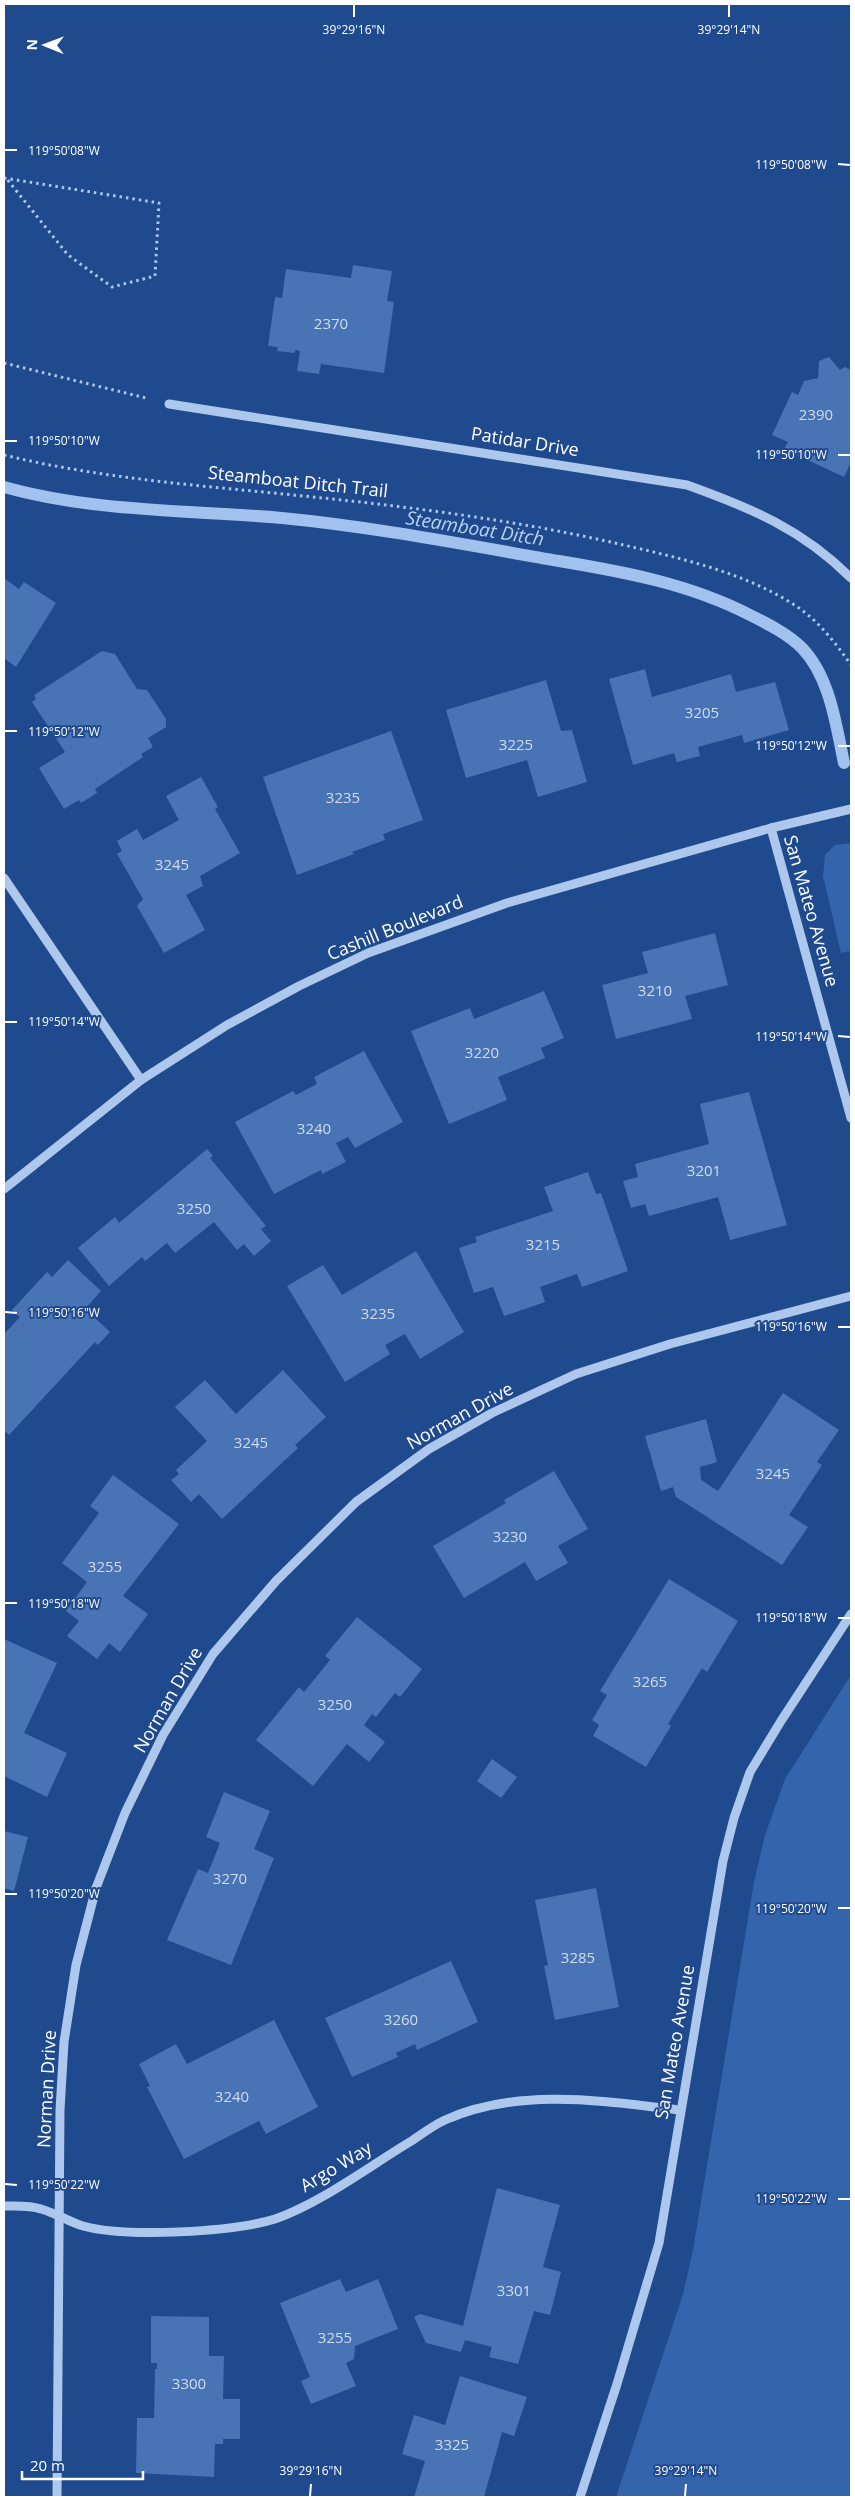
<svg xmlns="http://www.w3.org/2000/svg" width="855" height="2501" font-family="'Open Sans',sans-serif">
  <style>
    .green { fill: #3364ac }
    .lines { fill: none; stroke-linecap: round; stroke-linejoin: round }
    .stream { stroke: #a1c1ee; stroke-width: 12 }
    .building { fill: #4874b6 }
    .path { stroke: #aec7ed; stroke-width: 3; stroke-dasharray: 2.5 4; stroke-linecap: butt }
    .minor { stroke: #aec7ed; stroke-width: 9 }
    .ticks { fill: none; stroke: #fff; stroke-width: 2 }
    .labels { text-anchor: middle; stroke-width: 4; stroke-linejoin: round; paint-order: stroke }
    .number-label { font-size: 15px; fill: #d1dced }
    .street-label { font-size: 18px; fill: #fff; stroke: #1f4a8e }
    .water-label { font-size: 19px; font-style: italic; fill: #bad2f4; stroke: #1f4a8e }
    .ticks-label { font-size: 12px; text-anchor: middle; fill: #fff; stroke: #1f4a8e; stroke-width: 4; stroke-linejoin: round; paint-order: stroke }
  </style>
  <rect width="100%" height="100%" fill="#1f4a8e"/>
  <!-- green -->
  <g class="green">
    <path d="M851,843V951L841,953L823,876L825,855L835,845Z"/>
    <path d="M851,1675V2497H616L683,2294L693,2250L754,1882L765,1835L785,1779Z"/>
  </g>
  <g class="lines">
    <!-- stream -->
    <path class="stream" d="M4,487C93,512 190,510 282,518C375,527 467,545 559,561C625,572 690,584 750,615C768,624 788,634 802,648C830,677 836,725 844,763"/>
  </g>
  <!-- building -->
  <g class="building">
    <path d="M353,265L392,271L387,301L394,302L384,373L321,364L319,374L297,371L300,351L296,350L294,353L277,351L278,347L268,346L275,297L282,298L286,269L351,278Z"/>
    <path d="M829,357L840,370L845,367L851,370V462L844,477L784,449L788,442L772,435L792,392L798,395L804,381L818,378L819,361Z"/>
    <path d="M4,578L19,589L24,582L56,603L16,667L4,658Z"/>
    <path d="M102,651L115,654L137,689L147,690L166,719V727L148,738L153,747L141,754L143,757L95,789L97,793L81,803L79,800L64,809L39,768L65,752L32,702L36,699L34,695Z"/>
    <path d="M645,669L652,697L731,674L736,692L775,682L789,730L744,743L742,735L698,747L700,756L677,762L674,753L633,765L609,679Z"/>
    <path d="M546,680L561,731L572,730L587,782L538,797L527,760L466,778L446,710Z"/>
    <path d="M391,731L423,820L383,834L385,840L352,852L354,854L297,875L263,777Z"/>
    <path d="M201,777L218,807L215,809L240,853L200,876L203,886L186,895L205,930L164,953L137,906L143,899L117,854L122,851L117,841L137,829L143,840L179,820L166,796Z"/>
    <path d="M715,933L728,985L685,996L692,1019L616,1039L602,985L648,973L642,952Z"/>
    <path d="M544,991L564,1038L541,1048L545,1058L498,1077L507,1100L449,1124L411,1031L470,1008L474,1019Z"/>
    <path d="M364,1051L403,1122L355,1148L348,1137L336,1143L346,1162L322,1174L321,1170L274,1194L235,1122L293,1091L296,1095L317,1084L314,1077Z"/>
    <path d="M749,1092L787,1225L730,1240L718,1197L649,1216L645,1204L631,1208L623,1181L638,1177L635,1164L709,1144L700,1104Z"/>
    <path d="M207,1149L213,1156L210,1158L266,1226L261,1229L271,1241L254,1256L244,1244L237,1250L214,1222L175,1253L167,1243L145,1261L142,1257L109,1286L78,1248L115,1217L119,1223Z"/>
    <path d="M588,1172L596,1194L601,1193L628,1271L582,1287L577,1274L540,1287L545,1302L504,1316L493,1287L474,1293L459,1248L477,1242L475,1237L553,1211L544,1187Z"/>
    <path d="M416,1251L464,1332L420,1359L405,1334L385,1345L390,1354L345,1382L287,1286L323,1265L342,1295Z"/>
    <path d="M68,1260L101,1291L85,1309L110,1332L98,1345L95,1342L9,1435L4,1430V1334L20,1317L12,1310L47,1272L52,1277Z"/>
    <path d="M283,1370L326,1417L295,1445L298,1448L222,1519L199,1494L191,1502L171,1480L179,1474L176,1470L207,1441L175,1407L205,1380L236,1414Z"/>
    <path d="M783,1393L839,1430L817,1462L822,1465L789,1515L808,1527L782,1565L676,1497L673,1487L661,1491L645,1436L706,1419L717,1462L700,1467L701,1480L718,1491Z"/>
    <path d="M554,1471L588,1529L558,1546L568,1563L536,1581L525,1562L464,1598L433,1546L506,1503L504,1500Z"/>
    <path d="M113,1475L179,1524L123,1596L148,1614L120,1652L109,1643L97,1659L67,1636L79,1621L66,1611L87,1582L62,1563L99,1513L90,1506Z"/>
    <path d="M669,1579L738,1621L707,1672L702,1668L668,1724L671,1726L646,1767L593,1736L599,1725L592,1720L607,1695L600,1691Z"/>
    <path d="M357,1617L422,1669L400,1697L395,1693L376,1717L372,1714L364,1725L385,1742L369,1762L347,1744L313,1786L256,1740L299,1687L304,1692L330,1660L325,1656Z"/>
    <path d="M4,1639L57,1663L24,1733L67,1753L47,1797L4,1776Z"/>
    <path d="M492,1759L517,1777L501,1798L477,1781Z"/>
    <path d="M224,1792L270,1811L254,1849L274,1858L231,1965L167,1940L198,1869L208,1873L220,1843L206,1837Z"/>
    <path d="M4,1831L28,1837L14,1891L4,1888Z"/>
    <path d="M596,1888L619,2007L555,2020L544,1966L548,1965L535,1900Z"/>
    <path d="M451,1961L478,2022L417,2050L415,2044L396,2053L398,2057L352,2077L325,2018Z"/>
    <path d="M274,2020L318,2107L266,2134L259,2121L184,2159L147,2087L150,2086L139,2064L176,2044L187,2064Z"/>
    <path d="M497,2188L560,2205L543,2267L561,2272L550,2315L534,2311L518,2364L489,2357L492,2347L465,2340L461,2352L426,2343L414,2317L420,2314L463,2326Z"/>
    <path d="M340,2279L346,2292L378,2279L398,2329L355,2346L354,2359L346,2363L356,2386L311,2404L301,2381L310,2377L280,2303Z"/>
    <path d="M151,2316L209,2317V2356H224L223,2399H240V2439H223V2444H215L214,2477L136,2473L137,2418H154L155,2369H157V2363H151Z"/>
    <path d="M460,2376L527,2397L514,2436L502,2432L484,2497H414L425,2461L402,2454L414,2415L445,2425Z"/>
  </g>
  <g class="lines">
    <!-- path -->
    <g class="path">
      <path d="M4,178L159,203L155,276L112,287L68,255L6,178"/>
      <path d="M4,363L146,398"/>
      <path d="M4,455C111,481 222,487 332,499C427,509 522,522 615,543C675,557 741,571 793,604C817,619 835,642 851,665"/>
    </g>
    <!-- minor -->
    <g class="minor">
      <path d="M169,404L687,485C751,508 802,529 851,578"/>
      <path d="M771,828L851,1118"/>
      <path d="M4,878L141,1080"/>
      <path d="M4,1189L141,1080L227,1025L299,986L368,953L507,903L771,828L851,809"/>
      <path d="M4,2206C16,2206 30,2205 41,2209C56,2213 69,2222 83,2226C126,2238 233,2232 275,2219C321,2203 371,2165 413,2140C423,2133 434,2125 445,2120C519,2087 603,2101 680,2110"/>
      <path d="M57,2497L60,2110L64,2042L76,1965L96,1888L125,1813L163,1735L213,1654L276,1581L356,1502L429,1449L492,1413L576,1374L670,1344L851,1296"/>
      <path d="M580,2497L617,2384L659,2243L723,1861L734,1818L750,1772L781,1721L851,1614"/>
    </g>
  </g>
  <!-- ticks -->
  <path class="ticks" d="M354,17V5M729,17V5M5,150H17M838,164L850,165M5,441H17M838,455H850M5,731H17M838,746H850M5,1022H17M838,1036L850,1037M5,1312L17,1313M838,1327H850M5,1603H17M838,1618H850M5,1894H17M838,1908H850M5,2184L17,2185M838,2199H850M310,2496L311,2484M685,2496L686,2484"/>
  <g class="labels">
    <!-- number labels -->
    <g class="number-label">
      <text x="331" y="329">2370</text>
      <text x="816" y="420">2390</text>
      <text x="702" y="718">3205</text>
      <text x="516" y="750">3225</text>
      <text x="343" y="803">3235</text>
      <text x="172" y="870">3245</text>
      <text x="655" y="996">3210</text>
      <text x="482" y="1058">3220</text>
      <text x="314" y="1134">3240</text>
      <text x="704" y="1176">3201</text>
      <text x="194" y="1214">3250</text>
      <text x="543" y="1250">3215</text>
      <text x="378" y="1319">3235</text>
      <text x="251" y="1448">3245</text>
      <text x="773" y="1479">3245</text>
      <text x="510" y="1542">3230</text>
      <text x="105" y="1572">3255</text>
      <text x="650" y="1687">3265</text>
      <text x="335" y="1710">3250</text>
      <text x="230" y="1884">3270</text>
      <text x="578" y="1963">3285</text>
      <text x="401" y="2025">3260</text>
      <text x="232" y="2102">3240</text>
      <text x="514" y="2296">3301</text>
      <text x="335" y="2343">3255</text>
      <text x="189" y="2389">3300</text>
      <text x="452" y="2450">3325</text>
    </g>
    <!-- street labels -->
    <g class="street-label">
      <text transform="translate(525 442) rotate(9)" y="6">Patidar Drive</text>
      <text transform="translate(298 482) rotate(6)" y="6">Steamboat Ditch Trail</text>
      <text transform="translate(811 911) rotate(74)" y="6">San Mateo Avenue</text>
      <text transform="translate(395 928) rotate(-22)" y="6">Cashill Boulevard</text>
      <text transform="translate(460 1416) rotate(-29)" y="6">Norman Drive</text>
      <text transform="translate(168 1700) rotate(-60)" y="6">Norman Drive</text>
      <text transform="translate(675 2042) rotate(-80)" y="6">San Mateo Avenue</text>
      <text transform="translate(47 2089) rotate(-87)" y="6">Norman Drive</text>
      <text transform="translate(336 2167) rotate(-31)" y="6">Argo Way</text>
    </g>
    <!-- water labels -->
    <g class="water-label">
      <text transform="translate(475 528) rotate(9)" y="7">Steamboat Ditch</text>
    </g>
  </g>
  <g class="ticks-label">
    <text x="354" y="34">39°29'16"N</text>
    <text x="729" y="34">39°29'14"N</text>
    <text x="64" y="155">119°50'08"W</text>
    <text x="791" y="169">119°50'08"W</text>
    <text x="64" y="445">119°50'10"W</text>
    <text x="791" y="459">119°50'10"W</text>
    <text x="64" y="736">119°50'12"W</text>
    <text x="791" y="750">119°50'12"W</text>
    <text x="64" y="1026">119°50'14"W</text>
    <text x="791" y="1041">119°50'14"W</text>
    <text x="64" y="1317">119°50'16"W</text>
    <text x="791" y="1331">119°50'16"W</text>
    <text x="64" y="1608">119°50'18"W</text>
    <text x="791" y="1622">119°50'18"W</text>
    <text x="64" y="1898">119°50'20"W</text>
    <text x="791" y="1913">119°50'20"W</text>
    <text x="64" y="2189">119°50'22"W</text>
    <text x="791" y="2203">119°50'22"W</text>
    <text x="311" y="2475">39°29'16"N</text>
    <text x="686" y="2475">39°29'14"N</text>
  </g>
  <!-- border -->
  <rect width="855" height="2501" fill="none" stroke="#ffffff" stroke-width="10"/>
  <!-- north arrow -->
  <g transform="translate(45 45) rotate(271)" stroke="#1f4a8e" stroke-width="4" paint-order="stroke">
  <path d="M0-4L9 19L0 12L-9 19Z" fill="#ffffff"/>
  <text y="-8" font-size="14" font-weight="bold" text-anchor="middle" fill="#ffffff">N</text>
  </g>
  <!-- scale -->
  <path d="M22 2471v8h121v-8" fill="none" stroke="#ffffff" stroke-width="2.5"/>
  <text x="30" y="2471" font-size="15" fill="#ffffff" stroke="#1f4a8e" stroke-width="4" paint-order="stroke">20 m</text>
</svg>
